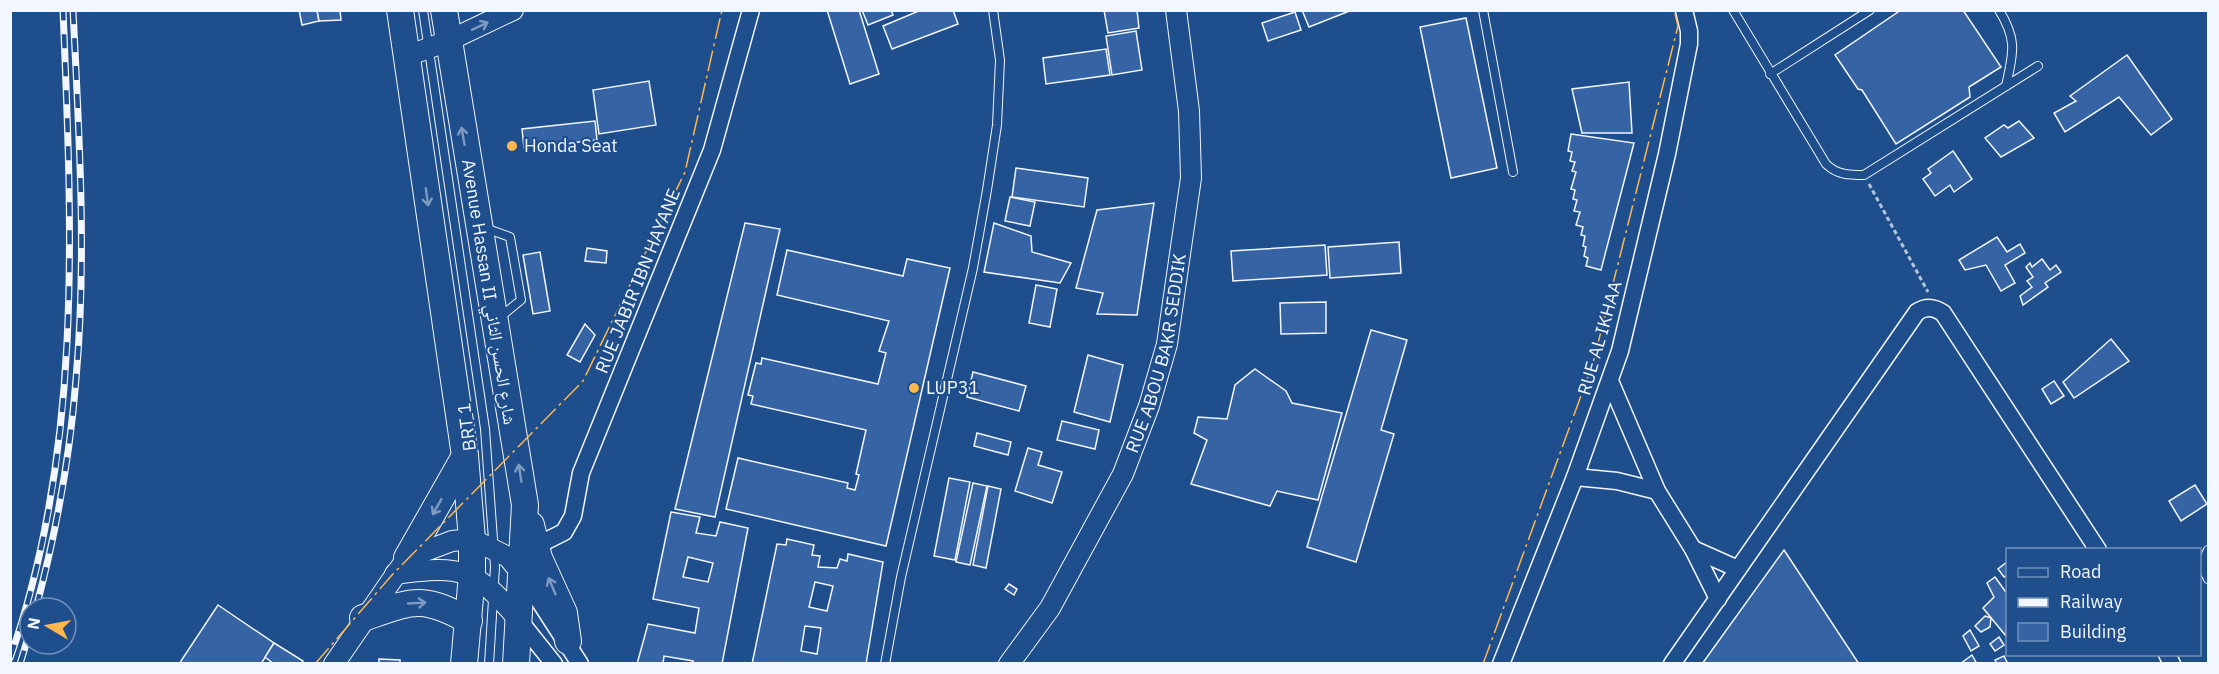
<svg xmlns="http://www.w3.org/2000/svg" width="2219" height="674" font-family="'IBM Plex Sans','Noto Naskh Arabic',sans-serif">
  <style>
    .building { fill: #3563a3; stroke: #f2f6ff; stroke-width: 1.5; fill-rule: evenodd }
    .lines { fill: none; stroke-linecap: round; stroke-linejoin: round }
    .service-casing { stroke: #f2f6ff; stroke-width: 10 }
    .minor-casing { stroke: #f2f6ff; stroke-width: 19 }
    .tertiary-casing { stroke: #f2f6ff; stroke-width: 22 }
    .primary-casing { stroke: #f2f6ff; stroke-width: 28 }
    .path { stroke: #b3c4dc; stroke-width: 3; stroke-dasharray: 4.5 3; stroke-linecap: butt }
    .service { stroke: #1f4e8c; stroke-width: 8 }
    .minor { stroke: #1f4e8c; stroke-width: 16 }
    .tertiary { stroke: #1f4e8c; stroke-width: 20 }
    .primary { stroke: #1f4e8c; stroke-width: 26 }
    .rail-casing { stroke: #f2f6ff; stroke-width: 7 }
    .rail { stroke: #1f4e8c; stroke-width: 4.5; stroke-dasharray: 14; stroke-linecap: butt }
    .power { stroke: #ffb74d; stroke-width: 1.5; stroke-dasharray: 21 4.5 3 4.5; stroke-linecap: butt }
    .oneway { stroke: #7e9ac0 }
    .poi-dot { fill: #ffb74d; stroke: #1f4e8c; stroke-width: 2 }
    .labels { text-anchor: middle; stroke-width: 4.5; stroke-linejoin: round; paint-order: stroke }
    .poi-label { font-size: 18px; fill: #f2f6ff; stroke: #1f4e8c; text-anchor: start }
    .street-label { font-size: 18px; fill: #f2f6ff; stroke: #1f4e8c }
  </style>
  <rect width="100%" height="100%" fill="#1f4e8c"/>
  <!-- building -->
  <g class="building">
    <path d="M299,10H317L319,21L302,25Z"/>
    <path d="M317,10H340L341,20L319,21Z"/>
    <path d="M827,10H859L879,74L850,84Z"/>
    <path d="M862,10H891L893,15L868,25Z"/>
    <path d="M921,10H953L958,24L892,49L883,26Z"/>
    <path d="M1104,10H1137L1139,28L1108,33Z"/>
    <path d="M1302,10H1352L1309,27Z"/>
    <path d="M1901,10H1963L2001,67L1969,87L1970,97L1896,144L1862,90L1858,89L1835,55Z"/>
    <path d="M1295,12L1301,30L1268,41L1262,23Z"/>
    <path d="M1466,18L1497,168L1451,178L1420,27Z"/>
    <path d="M1136,31L1142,70L1112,75L1106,36Z"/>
    <path d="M1106,49L1110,75L1046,84L1043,58Z"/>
    <path d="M2127,55L2172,119L2151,135L2119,97L2065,132L2054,113L2076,101L2070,96Z"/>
    <path d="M649,81L656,125L599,134L593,90Z"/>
    <path d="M1629,82L1632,133H1582L1572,89Z"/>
    <path d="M595,121L597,140L524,148L522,129Z"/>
    <path d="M2019,121L2034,138L2001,157L1985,138L2004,125L2008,128Z"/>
    <path d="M1571,134L1634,143L1601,270L1586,266L1588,258L1584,256L1586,247L1583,246L1585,236L1581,235L1583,227L1576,225L1580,212L1574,211L1577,200L1573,199L1575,190L1571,189L1576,172L1572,171L1575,162L1570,161L1572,152L1568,151Z"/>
    <path d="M1953,151L1972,179L1954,192L1950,185L1935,196L1923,179L1931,173L1928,169Z"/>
    <path d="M1016,168L1088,178L1084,207L1012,197Z"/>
    <path d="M1010,197L1035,202L1030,226L1005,221Z"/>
    <path d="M1154,203L1137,315L1097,314L1103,293L1076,288L1097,210Z"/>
    <path d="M745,223L780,229L715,517L675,509Z"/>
    <path d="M994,223L1031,236L1032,252L1071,263L1060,283L984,272Z"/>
    <path d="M1997,237L2007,252L2020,244L2025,253L2005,265L2015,283L2001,291L1986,265L1965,270L1959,260Z"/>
    <path d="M1399,242L1401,273L1330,278L1328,247Z"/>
    <path d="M1325,245L1327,275L1233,281L1231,251Z"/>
    <path d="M587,248L607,251L606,263L585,261Z"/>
    <path d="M787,250L903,276L907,259L950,268L886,546L726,509L738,458L848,483L847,488L855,490L859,475L856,474L866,430L751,404L753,396L748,395L756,363L761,364L762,358L878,384L886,353L879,351L889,321L777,295Z"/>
    <path d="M540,252L550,311L533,314L523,255Z"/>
    <path d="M2042,259L2050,270L2056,265L2061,272L2045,283L2048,287L2023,305L2020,296L2032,287L2027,281L2033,277L2026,267L2030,263L2032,267Z"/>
    <path d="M1036,285L1057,289L1050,327L1029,323Z"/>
    <path d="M1326,302V333L1281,334L1280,303Z"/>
    <path d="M585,324L595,335L580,362L567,355Z"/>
    <path d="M1371,330L1407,340L1381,430L1394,434L1356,562L1307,547Z"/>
    <path d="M2111,339L2129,361L2074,398L2063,382Z"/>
    <path d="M1088,355L1123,365L1110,422L1074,412Z"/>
    <path d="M1255,369L1286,391L1292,403L1342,413L1318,500L1277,491L1270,506L1191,484L1207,440L1194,433L1198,417L1227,419L1235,385Z"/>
    <path d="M973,372L1026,386L1019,411L967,397Z"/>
    <path d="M2054,381L2064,396L2051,404L2042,389Z"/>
    <path d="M1062,421L1099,430L1095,449L1057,440Z"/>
    <path d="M977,433L1011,442L1008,455L974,446Z"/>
    <path d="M1028,448L1042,452L1038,465L1062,472L1052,503L1015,491Z"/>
    <path d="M949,478L970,482L955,560L934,556Z"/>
    <path d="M973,483L987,486L970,565L956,562Z"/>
    <path d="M2195,485L2207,504L2181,521L2169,501Z"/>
    <path d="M988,486L1001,489L986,568L973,565Z"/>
    <path d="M671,512L700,517L696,533L716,536L720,522L748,528L722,664H693V661L664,656L663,664H637L648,624L695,633L699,608L653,599ZM688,557L713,563L708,582L683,577Z"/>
    <path d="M787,539L814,545L812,555L820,556L818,567L837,568L840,559L847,561L848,554L883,562L866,664H752L777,544L786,545ZM815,582L833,586L827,611L809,607ZM805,626L821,628L817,654L801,651Z"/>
    <path d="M1784,550L1859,664H1702Z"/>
    <path d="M2007,562L2008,575L2004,577L1998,569Z"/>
    <path d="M1995,577L2008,595L2006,636L1983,608L1994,597L1987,583Z"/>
    <path d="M1009,584L1017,589L1014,595L1005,589Z"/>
    <path d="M218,605L274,643L261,664H179Z"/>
    <path d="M1985,616L1991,618L1990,627L1981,632L1975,626Z"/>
    <path d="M1970,630L1979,646L1971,651L1963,636Z"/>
    <path d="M1999,637L2004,645L1995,651L1990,644Z"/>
    <path d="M274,643L303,661L301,664H274L265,657Z"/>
    <path d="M1972,655L1977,664H1960Z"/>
    <path d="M2004,656L2008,664H1997L1995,660Z"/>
    <path d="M379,659L400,660V664H379Z"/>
  </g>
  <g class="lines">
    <defs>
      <g id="service">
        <path d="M423,10L485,429L495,567L489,664"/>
        <path d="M1483,10L1513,172"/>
        <path d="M1733,10L1826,164C1837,175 1849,175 1864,175L2038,66"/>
        <path d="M1999,10C2018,41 2013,53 2006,86"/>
        <path d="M1770,74L1870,10"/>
        <path d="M485,228L510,237L521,300L499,318"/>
        <path d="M2208,550C2202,561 2202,568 2208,579"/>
        <path d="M885,664L901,577L973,268L987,190L997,125L1000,60L993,10"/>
      </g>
      <g id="minor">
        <path d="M1610,381L1657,491L1693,549L1718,599"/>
        <path d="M1575,477L1617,481L1657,491"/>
        <path d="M536,546L564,532L573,516L581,473L712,150L751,10"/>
        <path d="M1693,549L1738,569"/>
        <path d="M522,574L580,664"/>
        <path d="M519,620L554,664"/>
        <path d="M2167,654L2172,664"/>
        <path d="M1501,664L1575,477L1620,351L1667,154L1689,44V31L1684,10"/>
        <path d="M1672,664L1917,312C1926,306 1934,307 1943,313L2098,550"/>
      </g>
      <g id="tertiary">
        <path d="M407,56L448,41L513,10"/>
        <path d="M395,574C463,565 474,568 519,620"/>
        <path d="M334,664L407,558L452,541L472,539L508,557L521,573"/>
        <path id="s1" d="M1009,664L1050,608L1123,474L1149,406L1167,344L1191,178L1189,111L1176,10"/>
      </g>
      <g id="primary">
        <path d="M400,10L465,456L472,539V575L464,664"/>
        <path d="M444,10L525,505L516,664"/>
        <path d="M531,525L539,558L564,613L568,641"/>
        <path d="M407,558L465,456"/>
        <path d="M363,618C412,601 422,594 469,621"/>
      </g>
    </defs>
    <!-- service casing -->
    <use href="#service" class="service-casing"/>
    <!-- minor casing -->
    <use href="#minor" class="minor-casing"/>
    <!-- tertiary casing -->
    <use href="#tertiary" class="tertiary-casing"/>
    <!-- primary casing -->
    <use href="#primary" class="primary-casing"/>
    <!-- path -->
    <path class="path" d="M1869,184L1928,292"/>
    <!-- service -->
    <use href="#service" class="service"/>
    <!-- minor -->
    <use href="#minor" class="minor"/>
    <!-- tertiary -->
    <use href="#tertiary" class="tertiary"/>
    <!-- primary -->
    <use href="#primary" class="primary"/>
    <defs>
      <g id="rail">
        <path d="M36,608C56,533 70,457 76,379C87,257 79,133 73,10"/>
        <path d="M10,658C83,451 72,226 63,10"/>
        <path d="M20,664L30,631"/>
      </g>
    </defs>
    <!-- rail casing -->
    <use href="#rail" class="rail-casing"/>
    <!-- rail -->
    <use href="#rail" class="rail"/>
    <!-- power -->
    <g class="power">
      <path d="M315,664L392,575L583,381L685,172L722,10"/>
      <path d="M1483,664L1593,363L1678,26L1674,10"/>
    </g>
  </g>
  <!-- one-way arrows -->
  <defs><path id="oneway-shaft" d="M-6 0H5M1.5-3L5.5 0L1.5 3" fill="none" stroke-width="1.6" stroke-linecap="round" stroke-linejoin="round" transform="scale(1.5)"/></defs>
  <g class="oneway">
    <use href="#oneway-shaft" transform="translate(480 26) rotate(-25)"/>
    <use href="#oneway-shaft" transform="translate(463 136) rotate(-100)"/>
    <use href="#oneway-shaft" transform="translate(427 197) rotate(82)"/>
    <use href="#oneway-shaft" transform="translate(520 473) rotate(-99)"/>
    <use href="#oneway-shaft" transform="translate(437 507) rotate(119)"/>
    <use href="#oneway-shaft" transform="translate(552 586) rotate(-113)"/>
    <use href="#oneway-shaft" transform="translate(417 603) rotate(-3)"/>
  </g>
  <!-- markers -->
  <g class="poi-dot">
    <circle cx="512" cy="146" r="6"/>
    <circle cx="914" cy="388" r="6"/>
  </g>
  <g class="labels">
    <!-- poi labels -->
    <g class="poi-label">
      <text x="524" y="152">Honda Seat</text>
      <text x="926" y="394">LUP31</text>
    </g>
    <!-- street labels -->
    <g class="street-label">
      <text transform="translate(638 281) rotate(-68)" y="6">RUE JABIR IBN HAYANE</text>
      <text transform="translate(489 292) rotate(81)" y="6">Avenue Hassan II شارع الحسن الثاني</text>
      <text transform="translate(1600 338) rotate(-74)" y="6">RUE AL IKHAA</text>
      <text dy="6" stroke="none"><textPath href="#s1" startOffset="348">RUE ABOU BAKR SEDDIK</textPath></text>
      <text transform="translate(467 427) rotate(-97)" y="6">BRT 1</text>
    </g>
  </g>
  <!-- border -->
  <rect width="2219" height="674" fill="none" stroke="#f2f6ff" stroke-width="24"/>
  <!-- legend -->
  <rect x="2006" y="548" width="195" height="108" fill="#1f4e8c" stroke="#7391ba" stroke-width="1.5"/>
  <rect x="2018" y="568" width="30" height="9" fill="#1f4e8c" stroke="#7391ba" stroke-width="1.5"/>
  <text x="2060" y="578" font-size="18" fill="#f2f6ff">Road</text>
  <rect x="2018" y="598" width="30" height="9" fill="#f2f6ff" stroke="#7391ba" stroke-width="1.5"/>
  <text x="2060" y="608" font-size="18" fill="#f2f6ff">Railway</text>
  <rect x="2018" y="623" width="30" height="18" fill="#3563a3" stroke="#7391ba" stroke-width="1.5"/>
  <text x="2060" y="638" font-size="18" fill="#f2f6ff">Building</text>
  <!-- north arrow -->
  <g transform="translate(48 626) rotate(280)"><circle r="28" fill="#1f4e8c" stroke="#7391ba" stroke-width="1.5"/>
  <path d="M0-4.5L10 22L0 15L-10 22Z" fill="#ffb74d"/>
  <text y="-9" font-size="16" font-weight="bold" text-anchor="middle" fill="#f2f6ff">N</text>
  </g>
</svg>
